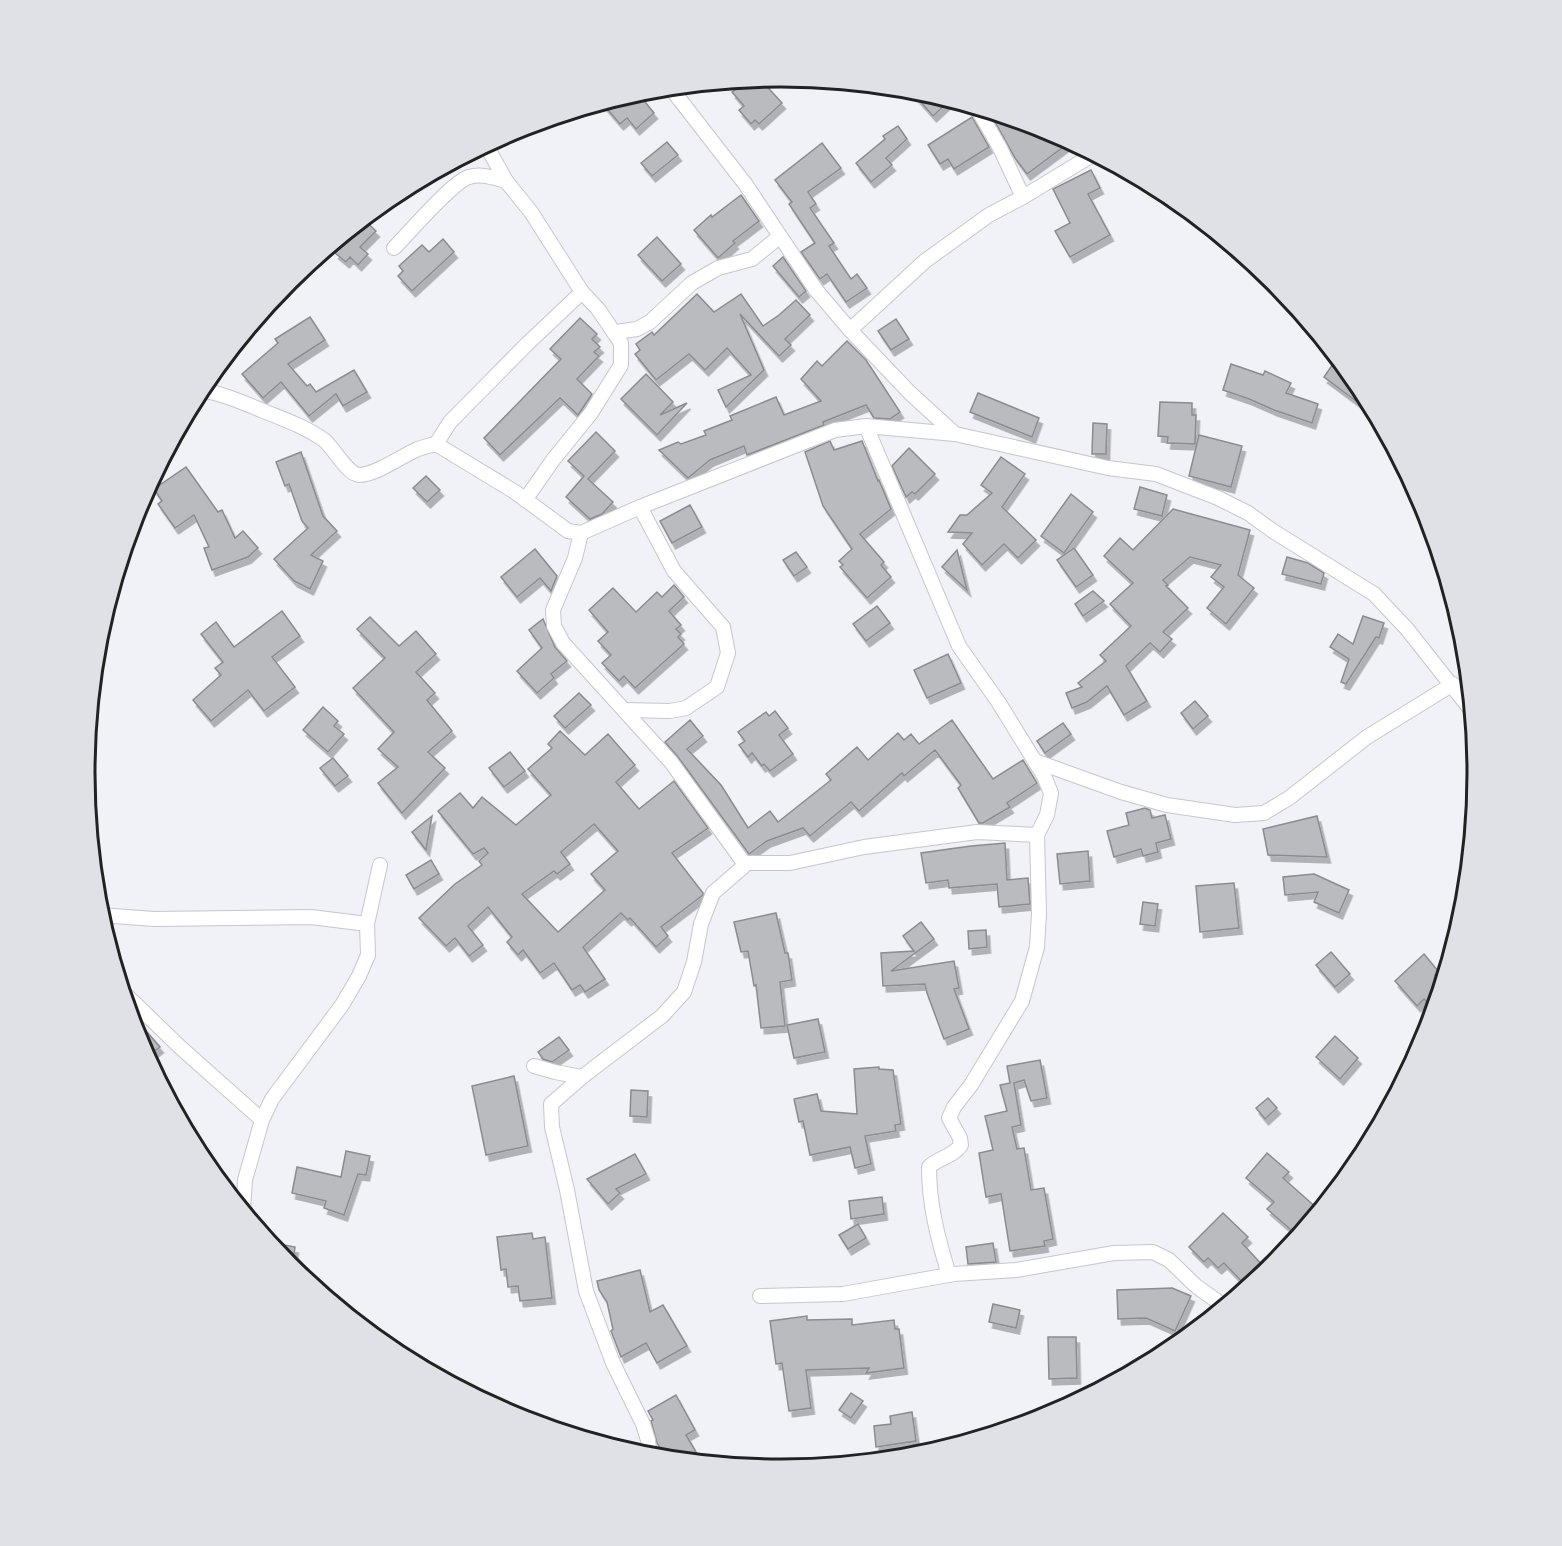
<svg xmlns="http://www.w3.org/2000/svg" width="1562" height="1546" font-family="Merriweather,serif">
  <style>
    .building { fill: #b9bbbf; stroke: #8b8c90; stroke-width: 1.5; fill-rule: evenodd; filter: url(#shadow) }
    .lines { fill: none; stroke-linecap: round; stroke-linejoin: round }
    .minor-casing { stroke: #c6c7cc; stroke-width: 16 }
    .minor { stroke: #fff; stroke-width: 14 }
    .rim { fill: none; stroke: #222224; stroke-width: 3 }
  </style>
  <defs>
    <filter id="shadow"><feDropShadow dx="3.5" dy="6" stdDeviation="0" flood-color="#0004"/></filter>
  </defs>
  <rect width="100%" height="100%" fill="#f0f2f7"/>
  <!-- building -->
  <g class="building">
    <path d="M760,79L782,103L759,124L755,120L751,124L739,110L744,106L732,92L736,89L731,81Z"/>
    <path d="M909,89L917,90L950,100L933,116Z"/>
    <path d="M637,92L654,113L636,129L627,118L620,124L602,103Z"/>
    <path d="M990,113L1048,130L1070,142L1027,174L1015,158Z"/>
    <path d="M972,117L989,147L954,169L948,159L940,164L928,145Z"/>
    <path d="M898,126L907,139L886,158L892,165L871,182L856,163L885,139L883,136Z"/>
    <path d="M667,142L678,155L652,176L641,163Z"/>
    <path d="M822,143L841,168L808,192L816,204L810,208L834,243L829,246L851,279L857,274L867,288L846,302L827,274L820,279L801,252L815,243L789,204L792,202L775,180Z"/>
    <path d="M1091,170L1100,188L1088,194L1110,235L1070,257L1055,231L1070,223L1053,189Z"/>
    <path d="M741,195L759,221L733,241L735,243L718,258L694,230L711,215L712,217Z"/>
    <path d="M363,219L376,231L360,247L368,254L358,265L350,257L346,262L335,253L353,231L351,229Z"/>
    <path d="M657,237L681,264L662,281L638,255Z"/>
    <path d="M443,239L454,252L412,291L398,276L403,271L399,266L422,245L429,252Z"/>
    <path d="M783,257L806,291L799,297L773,266Z"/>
    <path d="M697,294L714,312L741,294L763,326L779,315L796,300L810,315L785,339L791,345L779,356L740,314L764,370L726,407L718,390L751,375L727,348L705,370L689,354L656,380L635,354L640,350L636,344L652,332L654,335Z"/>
    <path d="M310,317L325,340L288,364L307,386L310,384L316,392L354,370L367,392L343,406L336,394L309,416L281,382L263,398L242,374L278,343L275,339Z"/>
    <path d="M580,318L597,334L592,339L600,347L594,352L599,356L577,379L592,394L578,415L560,398L500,455L484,438L561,359L550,349Z"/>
    <path d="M896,319L909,339L891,350L878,331Z"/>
    <path d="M847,341L866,360L900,412L890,419L874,418L866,405L823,422L824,425L747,455L744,446L710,460L688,478L659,450L678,442L681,444L706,435L704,431L732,420L730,416L776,397L784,415L821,401L801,379L817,361L822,366Z"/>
    <path d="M1337,358L1360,386L1376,416L1324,377Z"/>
    <path d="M1231,364L1263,375L1265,371L1291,383L1286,393L1318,404L1312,423L1274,410L1249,399L1223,390Z"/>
    <path d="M646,374L673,402L660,415L687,403L657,435L621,399Z"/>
    <path d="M978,393L1039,418L1032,437L970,412Z"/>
    <path d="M1160,402L1192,403V415H1196L1195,444L1167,443L1168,437L1158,436Z"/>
    <path d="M1093,423L1107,424L1106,454H1092Z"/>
    <path d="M596,432L615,451L588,479L613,502L602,514L590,519L566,497L584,476L568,461Z"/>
    <path d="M1199,435L1242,446L1231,487L1189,476Z"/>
    <path d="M830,441L834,450L862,441L878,481L879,480L891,509L860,534L884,562L881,565L891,577L867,598L840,567L843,565L839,561L852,549L823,506L805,452Z"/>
    <path d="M909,448L935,474L915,494L912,492L906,497L892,466Z"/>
    <path d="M301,452L323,516L337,531L311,555L323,561L310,589L294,581L274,559L308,528L302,521L289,484L285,486L276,462Z"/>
    <path d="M1001,457L1025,474L1002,507L1036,540L1018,558L1004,544L982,565L963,544L972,533L948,532L960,515H967L992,493L981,485Z"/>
    <path d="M186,467L218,512L222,510L235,538L243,531L258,548L248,557L212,570L204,548L209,547L194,515L175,528L158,504L162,501L154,489Z"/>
    <path d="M426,476L440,490L427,502L413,488Z"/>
    <path d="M1140,487L1167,495L1162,516L1134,509Z"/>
    <path d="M1071,494L1093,512L1064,553L1041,536Z"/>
    <path d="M690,505L702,527L672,543L660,521Z"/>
    <path d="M1173,509L1250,530L1238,575L1254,588L1226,624L1207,608L1224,587L1211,577L1221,565L1190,557L1163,580L1168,585L1166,586L1188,608L1163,632L1172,639L1160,652L1150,643L1126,666L1147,701L1124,715L1107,686L1087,702L1072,708L1066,693L1082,687L1078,683L1106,661L1100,655L1131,626L1110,604L1133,583L1104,556L1120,538L1133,550Z"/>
    <path d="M1074,548L1093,575L1076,587L1057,560Z"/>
    <path d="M535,549L557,576L551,591L540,578L517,597L501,577Z"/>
    <path d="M957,550L967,590L942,567Z"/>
    <path d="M796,552L807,567L794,576L783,560Z"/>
    <path d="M1287,557L1308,563L1324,573L1321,584L1282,574Z"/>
    <path d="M674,585L684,597L669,611L681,625L676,629L681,634L678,637L684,644L635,688L624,676L619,681L602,663L611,655L598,641L608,632L589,610L613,588L636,612L657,592L662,597Z"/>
    <path d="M1093,591L1104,601L1083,616L1075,604Z"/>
    <path d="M877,606L890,623L866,641L853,624Z"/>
    <path d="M282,611L300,636L272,657L295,687L264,711L248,690L211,721L193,700L221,675L215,668L223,662L201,634L216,622L234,647Z"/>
    <path d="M1363,616L1384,623L1379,638L1376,637L1346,684L1341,682L1349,659L1330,647L1338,634L1353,644Z"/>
    <path d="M370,617L399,646L416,631L436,654L416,672L435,693L427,700L452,731L428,752L445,768L402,813L378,783L398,767L378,749L394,732L353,688L385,658L357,629Z"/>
    <path d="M543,619L555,647L567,661L551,674L554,678L537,693L517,671L542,648L529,630Z"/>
    <path d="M948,654L961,683L927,698L914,670Z"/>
    <path d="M579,693L591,705L565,728L554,716Z"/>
    <path d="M1195,701L1208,716L1193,729L1181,713Z"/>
    <path d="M323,707L338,721L334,726L344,734L328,752L303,730Z"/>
    <path d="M775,711L788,728L779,735L793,754L770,771L764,764L762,766L752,753L748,757L739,745L745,741L738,732L766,712L769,716Z"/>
    <path d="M690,720L703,736L687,749L721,785L748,828L770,811L778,822L831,780L826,774L857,747L868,760L898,733L904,740L911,734L919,744L952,720L993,779L1023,760L1037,783L1007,803L1010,807L983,823H979L958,788L961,785L935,750L904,776L902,773L859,811L851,802L810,836L803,828L767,841L749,854L678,757L665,742Z"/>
    <path d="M1063,723L1071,734L1045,753L1037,741Z"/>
    <path d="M560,731L585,755L608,734L635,765L616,782L639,809L674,781L708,828L672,853L703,893V895L661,927L668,936L656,947L630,918L628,920L621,913L583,947L605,979L585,992L580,985L572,990L554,963L540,973L523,950L518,955L507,942L512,937L488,907L468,926L483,945L469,956L455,938L446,946L419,918L455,884L482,865L479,861L488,853L484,848L473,854L438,811L460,793L473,808L482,797L516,825L551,795L528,769L552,748L548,744ZM594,824L618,851L591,874L605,890L558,932L522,894L554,871L557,874L570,864L561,852Z"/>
    <path d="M510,752L525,771L504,787L489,768Z"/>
    <path d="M333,758L348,776L335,786L320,768Z"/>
    <path d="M1145,808L1150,810L1152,818L1165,815L1171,839L1156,843L1158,852L1143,856L1141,849L1114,857L1107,831L1129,825L1126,813Z"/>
    <path d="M432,816L426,850L412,832Z"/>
    <path d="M1317,816L1327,857L1268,855L1263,829Z"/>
    <path d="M1005,843L1007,880L1028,878L1030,904L999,907L997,884L949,888L948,880L926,883L921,853L971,846Z"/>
    <path d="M1088,851L1090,881L1060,884L1057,854Z"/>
    <path d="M431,860L439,874L414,889L406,875Z"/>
    <path d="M1314,874L1349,890L1339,913L1314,902L1318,892L1285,895L1283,877Z"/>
    <path d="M1234,883L1239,928L1200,932L1196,886Z"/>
    <path d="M1143,902L1158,904L1155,926L1140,924Z"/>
    <path d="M776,913L785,953H788L792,980L780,982L785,1026L761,1028L756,985L754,986L748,951L741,952L734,922Z"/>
    <path d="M921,922L934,939L891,971L954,961L959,988L954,989L969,1029L944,1039L927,993L925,984L883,986L881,953L914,951L903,936Z"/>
    <path d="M986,930L987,947L969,949L968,931Z"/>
    <path d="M1331,952L1350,974L1335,987L1316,965Z"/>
    <path d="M1424,954L1439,972L1435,975L1442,982L1434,1009L1424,999L1417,1006L1395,981Z"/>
    <path d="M128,1010L160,1047L147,1057L137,1039Z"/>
    <path d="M818,1019L825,1052L794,1058L787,1025Z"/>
    <path d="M1335,1036L1358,1058L1340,1079L1316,1057Z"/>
    <path d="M559,1037L569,1050L552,1062L543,1059L538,1052Z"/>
    <path d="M1040,1060L1047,1098L1031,1101L1024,1080L1014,1083L1021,1125L1012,1127L1017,1149L1024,1148L1031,1190L1044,1188L1053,1239L1044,1241L1045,1246L1010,1251L1001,1194L986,1197L979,1153L993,1150L985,1116L1007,1111L1000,1085L1010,1083L1007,1066Z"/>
    <path d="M879,1067V1069L893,1070L901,1124L895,1125L896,1131L865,1136L871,1164L855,1168L850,1147L810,1155L803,1121L799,1122L794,1099L817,1094L821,1111L857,1114L854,1069Z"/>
    <path d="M514,1076L528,1146L486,1155L472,1086Z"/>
    <path d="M631,1090L648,1091L647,1117L630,1116Z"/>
    <path d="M1268,1098L1277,1108L1265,1119L1256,1108Z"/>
    <path d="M346,1151L370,1156L366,1175L358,1174L344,1215L324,1208L326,1201L292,1193L297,1167L341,1177Z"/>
    <path d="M1267,1153L1289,1172L1283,1178L1319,1210L1298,1236L1267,1209L1274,1202L1246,1178Z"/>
    <path d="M635,1154L646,1174L616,1189L620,1193L608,1204L587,1179Z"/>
    <path d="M882,1197L884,1214L851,1219L849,1201Z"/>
    <path d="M1223,1213L1248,1237L1242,1243L1264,1267L1245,1285L1224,1263L1218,1268L1208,1258L1204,1262L1189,1247Z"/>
    <path d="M858,1224L866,1238L848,1249L839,1235Z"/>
    <path d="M532,1233L533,1239L545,1237L552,1298L520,1301L518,1286L508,1287L506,1269L501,1270L497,1237Z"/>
    <path d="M269,1242L295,1247L292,1268L288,1265Z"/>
    <path d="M993,1243L996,1262L968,1264L966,1247Z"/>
    <path d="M640,1270L650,1312L663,1305L687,1346L657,1363L646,1343L621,1357L611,1331L613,1329L607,1302L599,1290L597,1281Z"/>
    <path d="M1172,1288L1191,1296L1175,1331L1146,1318L1118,1319L1117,1290Z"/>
    <path d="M993,1304L1020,1310L1016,1328L989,1322Z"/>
    <path d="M807,1316V1320L852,1319V1325L894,1320L895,1329H899L904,1368L866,1373L869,1368L806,1370L811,1408L789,1411L782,1363L776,1364L770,1321Z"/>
    <path d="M1048,1337H1076L1077,1378L1049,1379Z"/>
    <path d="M851,1393L863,1401L851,1418L839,1410Z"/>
    <path d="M676,1395L695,1430L686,1435L696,1452L684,1460L666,1458L657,1443L651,1421L653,1420L648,1411Z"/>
    <path d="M912,1412L916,1441L876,1447L874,1426L891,1424L890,1416Z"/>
  </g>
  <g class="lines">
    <defs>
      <g id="minor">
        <path d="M670,87L746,185L816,290L850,330L910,393L955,434L1108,468L1156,474L1218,498L1248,513L1273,531L1374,594L1407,629L1471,710"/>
        <path d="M977,108L1000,148L1023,197"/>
        <path d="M486,145L506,181L531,212L582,292L598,309L621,343V365L591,413L553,460L525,500"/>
        <path d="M394,248C409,233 452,182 469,177C481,173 494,178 506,181"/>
        <path d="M850,330L925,261L989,215L1023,197L1094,154"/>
        <path d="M616,332L637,329L650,322L692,283L718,268L752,259L779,237"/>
        <path d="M200,390C221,393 242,402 261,410C283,419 304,426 324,440C334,448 347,474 359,475C376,475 403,455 418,449C424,447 430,445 436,444L450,422L526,345L582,292"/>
        <path d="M866,426L959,646L999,703L1044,776L1051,793L1047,815L1037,835L1039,914L1037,947L1022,1001L971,1085L954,1107L949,1118L960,1138L961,1145C953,1157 939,1157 929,1167C929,1205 938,1239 949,1275"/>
        <path d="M436,444L515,492L568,531L581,533L640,507L835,430L866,426L955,434"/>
        <path d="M581,533L575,558L553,610L554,626L563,643L671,762L744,863L743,867L713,893L701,924L694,962L684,992L662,1016L582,1077L551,1104L552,1127L567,1190L586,1291L613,1363L643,1424L648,1440L650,1457"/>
        <path d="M625,710L670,711L686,708L717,687L728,653L723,627L674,571L640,507"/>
        <path d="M1035,761L1121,792L1167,805L1235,815L1264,813L1289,798L1367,737L1453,684"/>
        <path d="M744,863H790L864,847L977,832L1037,835"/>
        <path d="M100,915L154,919L311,917L367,924"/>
        <path d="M123,992L181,1048L262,1120"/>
        <path d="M534,1066L555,1072L582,1077"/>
        <path d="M243,1210L245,1180L262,1120L272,1099L342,1005L359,976L368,955L367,924L380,865"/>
        <path d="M760,1296L843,1294L954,1274L1016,1270L1114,1253L1153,1252L1169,1260L1196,1286L1224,1306"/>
      </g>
    </defs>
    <!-- minor casing -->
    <use href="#minor" class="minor-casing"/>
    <!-- minor -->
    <use href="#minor" class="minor"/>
  </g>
  <!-- crop -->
  <path d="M0 0H1562V1546H0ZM95 773a686 686 0 1 1 1372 0a686 686 0 1 1-1372 0Z" fill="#e0e1e6" fill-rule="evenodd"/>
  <path class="rim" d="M95 773a686 686 0 1 1 1372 0a686 686 0 1 1-1372 0Z"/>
</svg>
